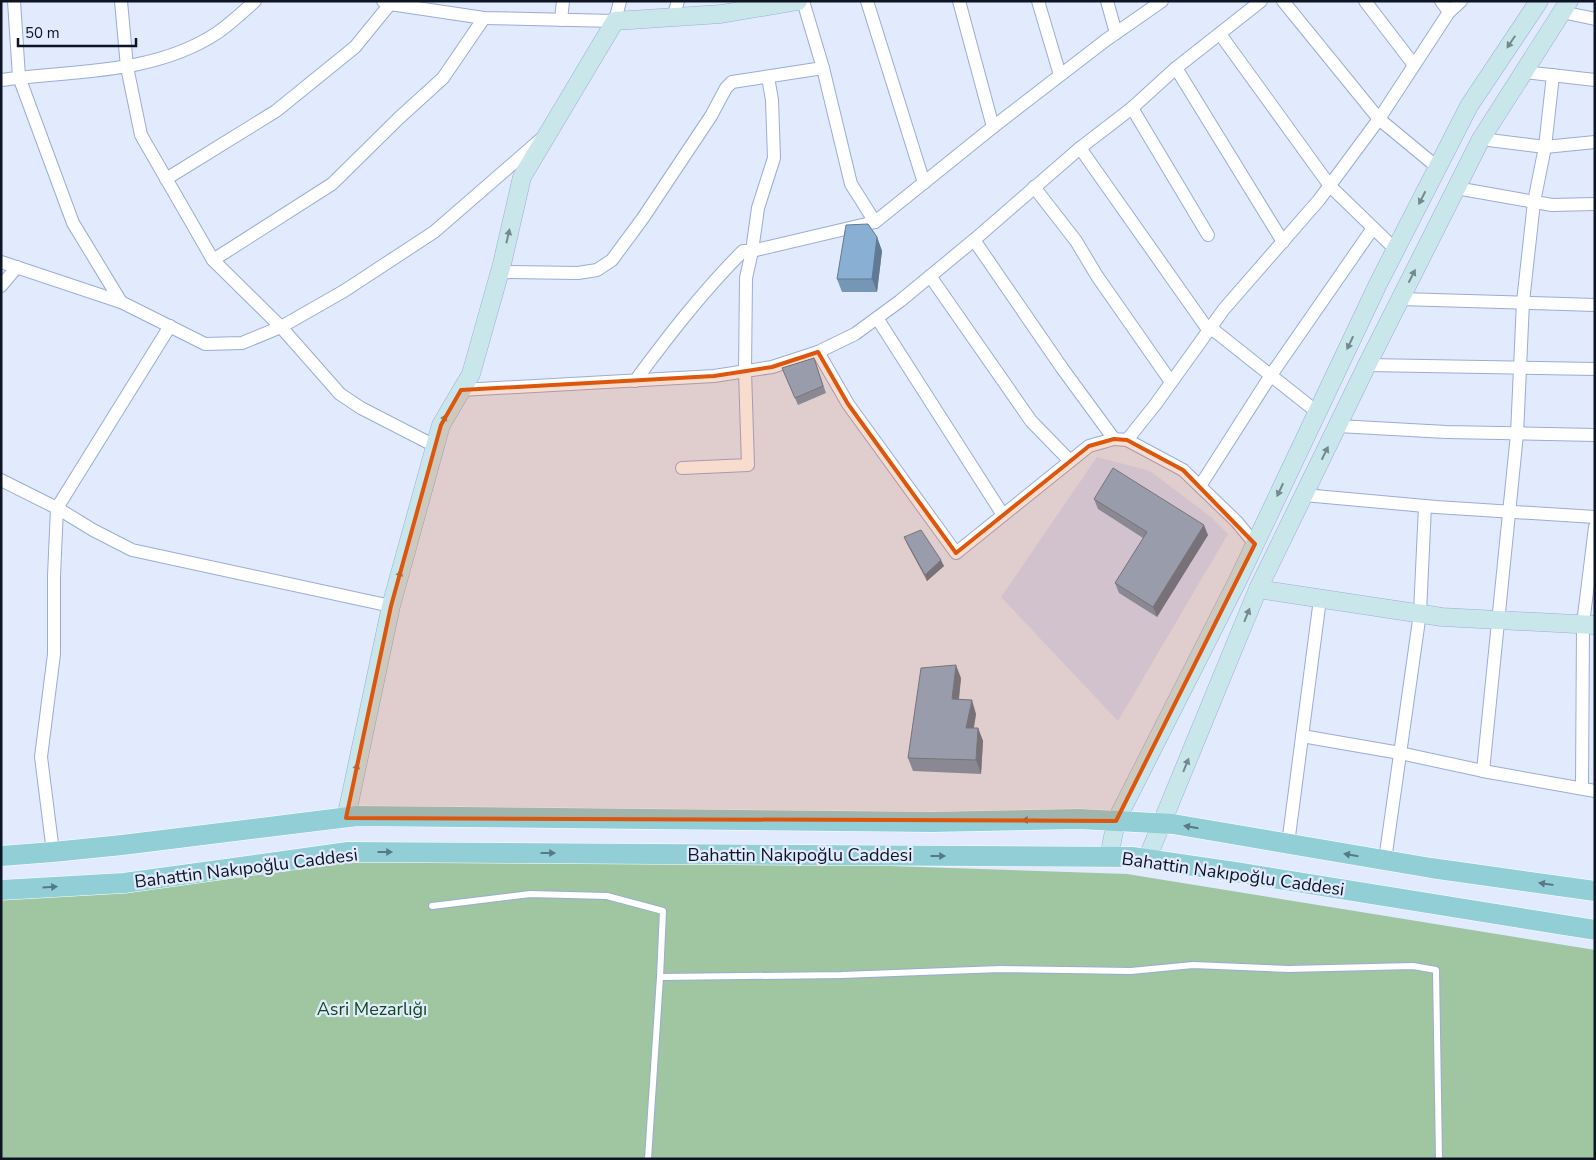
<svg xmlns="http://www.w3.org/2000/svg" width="1596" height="1160" font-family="'Nunito Sans',sans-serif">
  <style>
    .built { fill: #d0defd }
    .green { fill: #9fc5a1 }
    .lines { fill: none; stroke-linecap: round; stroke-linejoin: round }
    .lane-casing { stroke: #9aacd7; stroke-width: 8 }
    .street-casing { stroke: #9aacd7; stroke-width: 14 }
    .secondary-casing { stroke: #9aacd7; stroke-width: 19 }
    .primary-casing { stroke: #fff; stroke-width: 21 }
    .lane { stroke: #fff; stroke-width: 6 }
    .street { stroke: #fff; stroke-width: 12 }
    .secondary { stroke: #c9e7ea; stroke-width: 18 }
    .primary { stroke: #92ced6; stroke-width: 20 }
    .wall { fill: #7696b5 }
    .shaded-wall { fill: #607a93 }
    .building { fill: #89afd2; stroke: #607a93 }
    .oneway { fill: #748890 }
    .oneway2 { fill: #567a85 }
    .marked { fill: #dd560d; fill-opacity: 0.2; stroke: #dd560d; stroke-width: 4; stroke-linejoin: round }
    .labels { text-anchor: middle; stroke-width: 4.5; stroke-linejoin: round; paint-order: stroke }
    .street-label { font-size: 18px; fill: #0d1423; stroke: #e2ebfd }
    .park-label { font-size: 18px; fill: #0c4819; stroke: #e2ebfd }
  </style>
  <rect width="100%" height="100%" fill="#e2ebfd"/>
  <!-- built -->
  <path class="built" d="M1097,457L1150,471L1211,517L1228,534L1118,721L1001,597Z"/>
  <!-- green -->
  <path class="green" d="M360,858L743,861L1127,874L1595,950V1159H1V899Z"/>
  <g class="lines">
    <defs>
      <g id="lane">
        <path d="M432,906L530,894L607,896L663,911L660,977L648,1159"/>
        <path d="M660,977L842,975L1000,969L1131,971L1193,965L1288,969L1413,966L1436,970L1439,1159"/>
      </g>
      <g id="street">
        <path d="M14,1L19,77L73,223L121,302L205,344L242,343L281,327L344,291L434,232L541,139"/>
        <path d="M121,1L127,67L141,135L213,260L281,327L340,394L361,408L435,446"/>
        <path d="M383,1L390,4L484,18L615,21L620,1"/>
        <path d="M803,1L823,68L851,184L875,222"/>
        <path d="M867,1L924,183"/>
        <path d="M959,1L993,127"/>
        <path d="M1038,1L1060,75"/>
        <path d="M1107,1L1116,33"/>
        <path d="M1283,1L1379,119L1437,167"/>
        <path d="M1365,1L1414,65"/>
        <path d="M1441,1L1449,12"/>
        <path d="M1562,12L1595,19"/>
        <path d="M673,17L678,1"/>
        <path d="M561,20L563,1"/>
        <path d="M1220,34L1330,186L1395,249"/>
        <path d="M1176,68L1283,242"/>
        <path d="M1524,72L1595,80"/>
        <path d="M1,80C74,70 153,75 217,33C230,24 243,12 255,1"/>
        <path d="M1132,108L1208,235"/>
        <path d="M1481,139L1545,147L1595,142"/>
        <path d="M1080,148L1209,331"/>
        <path d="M166,179L276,111L355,47L390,4"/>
        <path d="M1034,187L1076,241L1097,276L1171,382"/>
        <path d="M1456,188L1552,205L1595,204"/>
        <path d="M974,240L1062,368L1114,439L1127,440L1155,405L1224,309L1319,200L1379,119L1449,12L1461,1"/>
        <path d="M213,260L332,184L399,118L443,78L484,18"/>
        <path d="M1,262L121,302"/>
        <path d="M500,272L578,273L597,270L612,260L643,218L711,116L726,88L732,82L823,68"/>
        <path d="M930,276L1031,421L1070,461"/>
        <path d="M1,286L17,267"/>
        <path d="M1401,299L1595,305"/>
        <path d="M877,318L1003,515"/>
        <path d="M1211,328L1317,412"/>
        <path d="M818,352L848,404L956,553L1089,446L1114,439"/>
        <path d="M1367,365L1595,369"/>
        <path d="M635,381C669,335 703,291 743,251H752L758,208L774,158L772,100L768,77"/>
        <path d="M461,390L714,376L772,367L818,352L855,334L900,301L974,240L1080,148L1132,108L1176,68L1261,1"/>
        <path d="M1338,426L1446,432L1595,435"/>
        <path d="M1127,440L1183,470L1237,522L1255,544"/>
        <path d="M682,468L748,465L745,371L746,278L752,251L875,222L993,127L1106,40L1162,1"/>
        <path d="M1,480L57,508L93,530L132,550L391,606"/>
        <path d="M1200,486L1271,375L1373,228"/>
        <path d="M1304,495L1436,507L1595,517"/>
        <path d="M1302,736L1400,753L1483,771L1595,791"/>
        <path d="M1483,771L1517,434L1523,302L1534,202L1545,147L1553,75"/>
        <path d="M1582,788L1583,624L1595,527"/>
        <path d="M1288,844L1320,599"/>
        <path d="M53,852L41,757L54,654V576L57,508L170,326"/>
        <path d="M1385,860L1420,613L1425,506"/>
      </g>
      <g id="secondary">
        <path d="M1258,589L1442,617L1595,625"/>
        <path d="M346,818L391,606L441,425L471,374L502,264L522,177L615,21L721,14L798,1"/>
        <path d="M1109,857L1116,821L1238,580L1378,284L1469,106L1539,1"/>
        <path d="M1147,859L1258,589L1367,365L1481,139L1569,1"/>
      </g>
      <g id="primary">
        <path d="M1,856L53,852L122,845L357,816L932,822L1079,819L1173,824L1431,868L1595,891"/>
        <path d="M1,890L124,883L348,852L1132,857L1235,872L1595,930"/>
      </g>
    </defs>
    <!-- lane casing -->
    <use href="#lane" class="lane-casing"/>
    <!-- street casing -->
    <use href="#street" class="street-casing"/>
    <!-- secondary casing -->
    <use href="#secondary" class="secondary-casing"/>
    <!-- primary casing -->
    <use href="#primary" class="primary-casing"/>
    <!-- lane -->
    <use href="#lane" class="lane"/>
    <!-- street -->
    <use href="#street" class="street"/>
    <!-- secondary -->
    <use href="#secondary" class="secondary"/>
    <!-- primary -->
    <use href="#primary" class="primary"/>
  </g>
  <!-- wall -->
  <g class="wall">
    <path d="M877,237L882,251L877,292H842L837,279Z"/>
    <path d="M814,358L826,393L798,405L782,368Z"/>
    <path d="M1094,499L1208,535L1157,617L1119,593L1115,583L1143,538L1098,509Z"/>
    <path d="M904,537L944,566L927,581L907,544Z"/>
    <path d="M961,678L959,700L976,714L974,728H978L983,741L981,774L913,771L908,758Z"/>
  </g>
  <!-- shaded-wall -->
  <g class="shaded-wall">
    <path d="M877,237L882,251L877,292L872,279Z"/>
    <path d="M1204,525L1208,535L1157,617L1153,607Z"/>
    <path d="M941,560L944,566L927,581L925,575Z"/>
    <path d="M956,665L961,678L957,713L952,699Z"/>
    <path d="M972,700L976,714L971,742L966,728Z"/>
    <path d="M978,728L983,741L981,774L976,760Z"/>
  </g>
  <!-- building -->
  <g class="building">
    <path d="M868,224L877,237L872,279H837L846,225Z"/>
    <path d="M814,358L823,386L795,398L782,368Z"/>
    <path d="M1113,468L1204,525L1153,607L1115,583L1147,532L1094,499Z"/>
    <path d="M921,530L941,560L925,575L904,537Z"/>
    <path d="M956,665L952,699L972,700L966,728H978L976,760L908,758L921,668Z"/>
  </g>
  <!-- one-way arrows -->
  <defs><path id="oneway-solid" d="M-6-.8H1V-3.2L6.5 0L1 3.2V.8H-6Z" transform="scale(1.25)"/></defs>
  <g class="oneway">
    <use href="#oneway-solid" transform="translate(1511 42) rotate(124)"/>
    <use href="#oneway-solid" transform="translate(1422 198) rotate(117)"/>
    <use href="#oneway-solid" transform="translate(508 236) rotate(-77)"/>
    <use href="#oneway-solid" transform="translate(1412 276) rotate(-63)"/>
    <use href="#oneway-solid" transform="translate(1350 343) rotate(115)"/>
    <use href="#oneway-solid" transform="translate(443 421) rotate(-63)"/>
    <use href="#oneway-solid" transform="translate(1325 453) rotate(-64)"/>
    <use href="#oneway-solid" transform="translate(1280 490) rotate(115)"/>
    <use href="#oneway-solid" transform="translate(399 577) rotate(-75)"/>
    <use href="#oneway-solid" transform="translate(1247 615) rotate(-68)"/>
    <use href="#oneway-solid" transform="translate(1186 765) rotate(-68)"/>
    <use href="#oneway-solid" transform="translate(356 770) rotate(-78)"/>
  </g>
  <g class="oneway2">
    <use href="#oneway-solid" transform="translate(1029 820) rotate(179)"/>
    <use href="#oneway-solid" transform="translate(1191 827) rotate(-170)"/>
    <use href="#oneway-solid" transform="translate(385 852)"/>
    <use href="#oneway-solid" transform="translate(548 853)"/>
    <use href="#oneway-solid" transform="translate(1351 855) rotate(-170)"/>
    <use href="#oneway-solid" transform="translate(938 856)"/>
    <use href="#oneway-solid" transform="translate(1546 884) rotate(-172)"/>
    <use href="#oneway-solid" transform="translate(50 887) rotate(-3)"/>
  </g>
  <!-- marked area -->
  <path class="marked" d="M818,352L848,404L956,553L1089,446L1114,439L1127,440L1183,470L1255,544L1116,821L346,818L391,606L441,425L461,390L714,376L772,367Z"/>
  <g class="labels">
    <!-- street labels -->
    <g class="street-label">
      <text x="800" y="861">Bahattin Nakıpoğlu Caddesi</text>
      <text transform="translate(246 868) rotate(-7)" y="6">Bahattin Nakıpoğlu Caddesi</text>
      <text transform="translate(1233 874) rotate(8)" y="6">Bahattin Nakıpoğlu Caddesi</text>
    </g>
    <!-- park labels -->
    <g class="park-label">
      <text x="372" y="1015">Asri Mezarlığı</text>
    </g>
  </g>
  <!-- border -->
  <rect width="1596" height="1160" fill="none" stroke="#0d1423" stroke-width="5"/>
  <!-- scale -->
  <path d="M18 38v8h118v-8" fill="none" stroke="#0d1423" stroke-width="2.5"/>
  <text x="25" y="38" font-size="15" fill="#0d1423" stroke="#e2ebfd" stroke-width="4" paint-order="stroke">50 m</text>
</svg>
